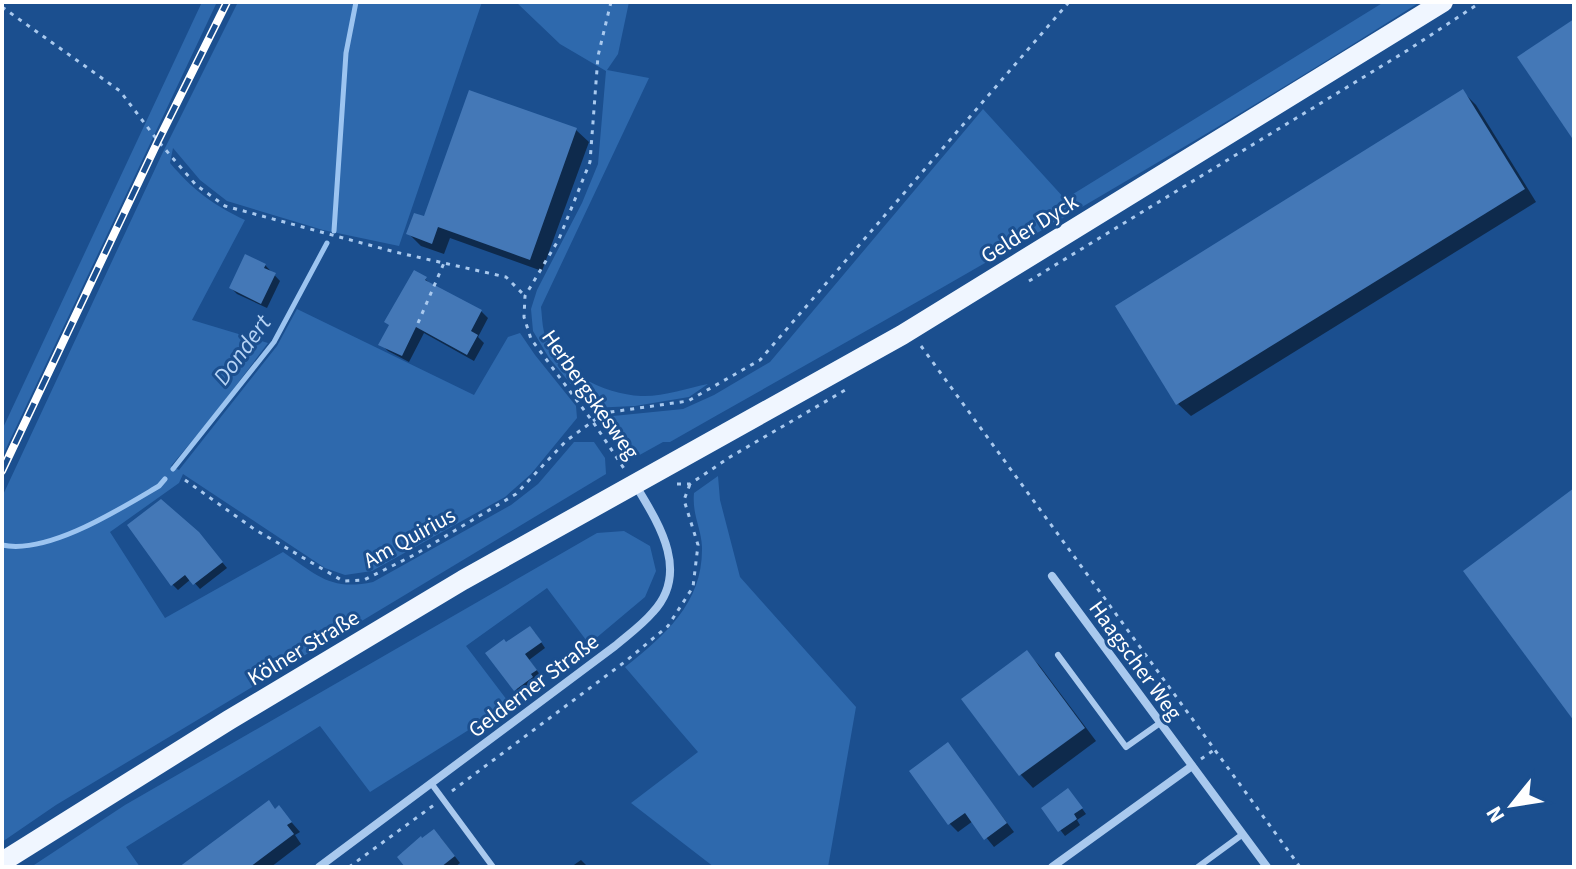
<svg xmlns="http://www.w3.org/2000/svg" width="1576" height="869" font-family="'Source Sans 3',sans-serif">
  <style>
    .green { fill: #2e69ad }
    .shadow { fill: #0007 }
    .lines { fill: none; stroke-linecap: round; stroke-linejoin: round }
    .stream { stroke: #9cc4f0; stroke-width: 5 }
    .building { fill: #4478b7 }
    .path { stroke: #a9c9ee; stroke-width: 3; stroke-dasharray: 4 6; stroke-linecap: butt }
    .service { stroke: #a9c9ee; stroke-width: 6 }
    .minor { stroke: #a9c9ee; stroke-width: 8 }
    .primary { stroke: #f0f6ff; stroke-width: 20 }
    .rail-casing { stroke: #fff; stroke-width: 8 }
    .rail { stroke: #1b4f8f; stroke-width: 5; stroke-dasharray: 15; stroke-linecap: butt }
    .labels { text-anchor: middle; stroke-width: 6; stroke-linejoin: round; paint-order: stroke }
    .street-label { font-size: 22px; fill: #fff; stroke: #1b4f8f }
    .water-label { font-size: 24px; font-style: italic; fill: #b5d3f5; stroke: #1b4f8f }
  </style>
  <rect width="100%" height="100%" fill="#1b4f8f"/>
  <!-- green -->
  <g class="green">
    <path d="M202,2H217L2,457V430Z"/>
    <path d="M238,2H482L399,246L323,230L227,201L200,180L173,148L170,163C193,190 213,205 245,220L192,320L268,343L213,416L171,466L179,470L277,346L297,309L474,395L508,337L520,333L535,355L576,406L577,418L531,474L505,497L372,571L345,575L325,568L183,474L179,483L110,532L165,618L283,552C317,575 330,591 373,582L511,505L538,484L574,442H594L605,458L606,474L56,805L2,842V497L162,154Z"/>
    <path d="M516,2H629L618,54L607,70L649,78L541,307C542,315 542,324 544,332C555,371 604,394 641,396C662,397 688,388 708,384L689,397L635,406L591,408L549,358L533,331L531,309L537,290L582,203L598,164L606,71L560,44Z"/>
    <path d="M1384,2H1420C1175,158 922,299 670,442H663L636,457L622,447L603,423L613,416L683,409L714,395L770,362L983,109L1065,199Z"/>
    <path d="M718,476L720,500L740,577L856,707L828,867H714L631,803L698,752L625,667C665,635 703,603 702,547C701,527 692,515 694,493Z"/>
    <path d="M624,531L650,546L656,571L645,597L589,644L547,588L466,646L510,704L370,792L320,726L126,847L140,867H31L125,805L597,533Z"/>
  </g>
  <!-- shadow -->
  <g class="shadow">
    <path d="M470,92L576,130L589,142L542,271L450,238L444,254L421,246L409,234L425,219Z"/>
    <path d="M1463,92L1476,105L1536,202L1191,416L1178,404Z"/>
    <path d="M265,265L280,281L267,308L237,294L231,288Z"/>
    <path d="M425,279L433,286L481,311L488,318L478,337L484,343L474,361L424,333L409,362L388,351L381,344Z"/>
    <path d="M204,540L227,568L200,589L191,579L178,590L172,584Z"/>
    <path d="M535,633L545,648L529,660L541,676L534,680L537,683L521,695L488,654Z"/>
    <path d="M1027,653L1039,665L1096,741L1033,788L1021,775L964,699Z"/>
    <path d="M948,745L1014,832L994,847L973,821L958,832L950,824Z"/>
    <path d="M1073,796L1086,814L1077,820L1080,825L1065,836L1044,809Z"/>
    <path d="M279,808L300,832L295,835L301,844L271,867H189Z"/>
    <path d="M440,837L460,863L455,867H407Z"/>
    <path d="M581,860L588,867H571Z"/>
  </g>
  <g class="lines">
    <!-- stream -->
    <g class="stream">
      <path d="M334,231L346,53L356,2"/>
      <path d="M173,469L274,342L327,243"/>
      <path d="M2,545C48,555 120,509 159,486L165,479"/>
    </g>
  </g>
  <!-- building -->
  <g class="building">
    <path d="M1574,19V141L1517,57Z"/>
    <path d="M1463,89L1525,189L1176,405L1115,306Z"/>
    <path d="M469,90L577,128L530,260L438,227L432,244L406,234L414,213L424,216Z"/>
    <path d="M245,254L266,264L264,268L276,273L261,304L229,288Z"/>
    <path d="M414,270L427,277L425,280L482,310L471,331L478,335L467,355L416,327L402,356L378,345L389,325L384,322Z"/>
    <path d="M1574,488V721L1463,571Z"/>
    <path d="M161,499L199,532L223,562L193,585L185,575L171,586L127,525Z"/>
    <path d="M530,626L542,642L525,654L537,670L531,674L533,677L514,691L485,653L504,639L506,642Z"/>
    <path d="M1027,650L1085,728L1019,776L961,699Z"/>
    <path d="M948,742L1007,823L984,840L965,813L948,825L909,771Z"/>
    <path d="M1068,788L1083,808L1074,814L1077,819L1058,832L1041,808Z"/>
    <path d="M269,800L275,809L279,805L292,822L287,825L294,834L250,867H179Z"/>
    <path d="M434,829L455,856L441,867H405L397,857L421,836L422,838Z"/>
  </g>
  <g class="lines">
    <!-- path -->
    <g class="path">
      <path d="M611,2L598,56L590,162L559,239L525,296L524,317L531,339L593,422L625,470"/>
      <path d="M2,7L120,91L158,141L196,185L225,206L395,252L506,277L525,296"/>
      <path d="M1029,281L1408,50L1481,2"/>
      <path d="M418,323L444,263"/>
      <path d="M921,346L1300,867"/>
      <path d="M185,480L254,529L343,581L364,580L414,555L516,494L566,441L604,413L688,401L760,360L1069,2"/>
      <path d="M677,484H690L730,457L847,389"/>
      <path d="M1201,759L1214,750"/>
      <path d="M452,791L626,661L668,626L693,587L698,545L684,500L690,484"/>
      <path d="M349,867L434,805"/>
    </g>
    <!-- service -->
    <g class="service">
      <path d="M1058,655L1126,747L1160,723"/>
      <path d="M431,783L493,867"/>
      <path d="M1198,867L1243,834"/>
    </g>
    <!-- minor -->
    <g class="minor">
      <path d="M1052,576L1267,867"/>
      <path d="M319,867L615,646C628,635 642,625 653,612C690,572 659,524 636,486"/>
      <path d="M1052,867L1192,766"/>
    </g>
    <!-- primary -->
    <path class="primary" d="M2,862L229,720L463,580L902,335L1443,2"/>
    <defs>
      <path id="rail" d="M2,471L158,141L227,2"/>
    </defs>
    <!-- rail casing -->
    <use href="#rail" class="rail-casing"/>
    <!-- rail -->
    <use href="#rail" class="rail"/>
  </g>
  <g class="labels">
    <!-- street labels -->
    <g class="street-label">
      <text transform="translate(1029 228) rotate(-32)" y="8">Gelder Dyck</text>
      <text transform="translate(591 394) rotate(55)" y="8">Herbergskesweg</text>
      <text transform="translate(409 537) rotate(-29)" y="8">Am Quirius</text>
      <text transform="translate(303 647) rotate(-31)" y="8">Kölner Straße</text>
      <text transform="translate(1136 660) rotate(54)" y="8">Haagscher Weg</text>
      <text transform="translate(533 685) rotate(-37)" y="8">Gelderner Straße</text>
    </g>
    <!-- water labels -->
    <g class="water-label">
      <text transform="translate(242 350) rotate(-54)" y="8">Dondert</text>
    </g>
  </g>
  <!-- border -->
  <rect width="1576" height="869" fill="none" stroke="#ffffff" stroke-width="8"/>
  <!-- north arrow -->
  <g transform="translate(1512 805) rotate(240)" stroke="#1b4f8f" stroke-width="6" paint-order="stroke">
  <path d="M0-6L14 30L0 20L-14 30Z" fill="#ffffff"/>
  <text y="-12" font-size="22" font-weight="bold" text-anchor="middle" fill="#ffffff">N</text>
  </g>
</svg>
